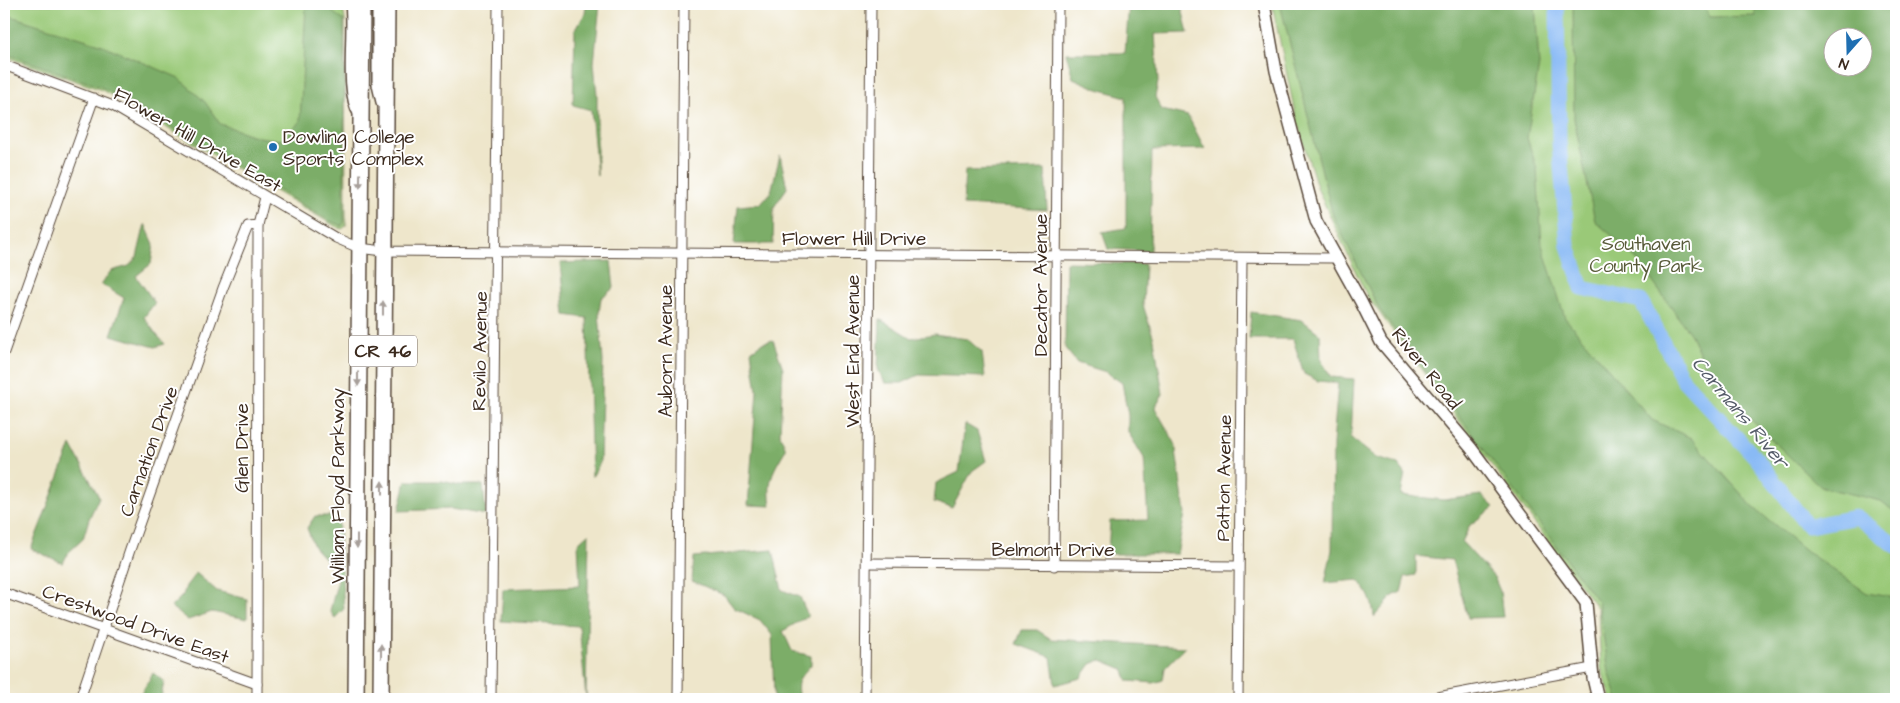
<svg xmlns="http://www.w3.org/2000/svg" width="1900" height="703" font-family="'Architects Daughter',sans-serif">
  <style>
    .green { fill: #9ac978; stroke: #6a7a4b; fill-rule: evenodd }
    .forest { fill: #7bad68; stroke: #5b6c43; fill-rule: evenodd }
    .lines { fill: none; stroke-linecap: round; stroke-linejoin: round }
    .river { stroke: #89baf5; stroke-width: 15 }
    .minor-casing { stroke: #564638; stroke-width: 11 }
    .tertiary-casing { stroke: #564638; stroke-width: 14 }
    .trunk-casing { stroke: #564638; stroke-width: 18 }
    .minor { stroke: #fff; stroke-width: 9 }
    .tertiary { stroke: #fff; stroke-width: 11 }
    .trunk { stroke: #fff; stroke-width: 15 }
    .oneway { fill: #a79f9a }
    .poi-dot { fill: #1f6fb2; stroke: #fff; stroke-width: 2 }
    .labels { text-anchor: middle; stroke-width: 4; stroke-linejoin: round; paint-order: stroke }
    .shield { fill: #fff; stroke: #766a62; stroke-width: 1 }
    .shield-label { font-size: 18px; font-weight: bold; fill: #3b2a1e }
    .poi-label { font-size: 19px; fill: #3b2a1e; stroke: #fff; text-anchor: start }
    .street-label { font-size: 19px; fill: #3b2a1e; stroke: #fff }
    .park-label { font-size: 19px; fill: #585a39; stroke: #fff }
    .water-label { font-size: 20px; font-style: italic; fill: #565c69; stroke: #fff }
  </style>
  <rect width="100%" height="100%" fill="#fff"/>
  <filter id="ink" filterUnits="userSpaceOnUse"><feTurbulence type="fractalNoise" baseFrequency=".02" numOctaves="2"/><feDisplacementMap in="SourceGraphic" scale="10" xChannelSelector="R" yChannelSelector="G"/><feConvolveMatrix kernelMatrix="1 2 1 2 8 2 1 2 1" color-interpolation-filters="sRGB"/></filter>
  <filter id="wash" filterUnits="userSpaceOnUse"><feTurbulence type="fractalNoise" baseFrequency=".0096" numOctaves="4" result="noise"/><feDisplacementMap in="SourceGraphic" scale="20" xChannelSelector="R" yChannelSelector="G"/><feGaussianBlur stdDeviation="1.12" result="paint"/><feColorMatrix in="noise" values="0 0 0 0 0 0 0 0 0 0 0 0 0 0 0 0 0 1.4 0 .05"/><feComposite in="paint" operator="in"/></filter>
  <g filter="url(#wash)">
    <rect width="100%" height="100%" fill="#eee6cb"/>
    <!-- green -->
    <g class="green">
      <path d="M4,4H342L345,20L346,226L342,229L335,226L102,90L4,56Z"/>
      <path d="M1272,4H1896V699H1612L1601,668L1598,609L1367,296L1318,190L1297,122ZM1832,38H1862V68H1832Z"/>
    </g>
    <!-- forest -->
    <g class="forest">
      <path d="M306,4H328L326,7L344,21V222L342,226L330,221L134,105L101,87L4,53V14L100,44L179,78L205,102L220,124L258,137L281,140L300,122Z"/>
      <path d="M586,4H600L594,63L597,95V176L591,110L573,105L575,30L585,14Z"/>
      <path d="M1129,4H1181L1188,33L1155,34L1158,82L1155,97L1162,110L1188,116L1205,149L1152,150L1150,251L1108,249L1102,232L1126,228V97L1098,89L1073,78L1066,53H1125Z"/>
      <path d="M1280,4H1535L1539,65L1527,138L1537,169L1542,245L1565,318L1652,420L1691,438L1753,507L1810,554L1867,593L1896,598V699H1618L1609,672L1598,602L1379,309L1333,216Z"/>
      <path d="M1573,4H1703L1710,17L1756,16L1753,4H1896V513L1881,501L1821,487L1714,384L1691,335L1632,253L1595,221L1574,119ZM1832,38H1862V68H1832Z"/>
      <path d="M780,155L787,188L774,207L773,244H734L738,206L760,204L771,192Z"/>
      <path d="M1045,169L1047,210L963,205L965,171Z"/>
      <path d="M145,224L154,244L151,264L136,276L155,303L144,317L156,334L165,344L155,347L111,335L124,298L101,284L111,271L129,266L137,257Z"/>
      <path d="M611,261L614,288L601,298L599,313L603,361L600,463L592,477L587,318L565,315L560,263Z"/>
      <path d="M1066,262L1145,264L1143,305L1154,339L1163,394L1155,408L1175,443L1185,514L1177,554H1108L1110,521L1148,520L1144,458L1128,432V415L1122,383L1106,372L1077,363L1065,348Z"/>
      <path d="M1251,312L1302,320L1320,334L1321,360L1331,377L1354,379L1351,438L1376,458L1398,464L1405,473L1401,495L1443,500L1481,495L1494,507L1470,525L1462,542L1494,577L1500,591L1503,617L1468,618L1452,560L1416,556V575L1405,577L1401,592L1393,596L1374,617C1373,602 1368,592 1358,580L1325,583L1332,550L1333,444L1338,383L1318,381L1304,374L1293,339H1249Z"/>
      <path d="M880,319L911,338L935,334L967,339L982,352L985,377L919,375L902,383H885L878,369Z"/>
      <path d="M773,340L783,368L780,434L786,449C773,471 767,479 771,506L748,505L757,391L751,351L762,343Z"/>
      <path d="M965,424L977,431L986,461L972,471L952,508L934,502L936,483L959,472Z"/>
      <path d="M71,445L99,497L89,519L83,539L68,553L63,563L31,549Z"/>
      <path d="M406,481H442L460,485H483L486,515L451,509L399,511Z"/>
      <path d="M315,516H338L344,609L335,618L330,611L338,579L327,561L314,547L307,528Z"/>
      <path d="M589,533L586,697L579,626L501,621L503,589L580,586L578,543Z"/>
      <path d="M773,550L782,590L800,597L808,616L783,631L792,651L811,656V665C799,678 795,681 799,699H774L772,635L760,620L734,608L724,595L692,581L694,557Z"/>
      <path d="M196,573L217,591L247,599V619L212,612L188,620L171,607L183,595L186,586Z"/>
      <path d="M1022,630H1037L1051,639L1185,647L1165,668L1163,680L1154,683L1128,681L1123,669L1101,660L1091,664L1081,678L1055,685L1051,657L1016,644Z"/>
      <path d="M153,673L164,681L161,699H138Z"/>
    </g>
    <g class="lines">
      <!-- river -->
      <path class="river" d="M1557,4L1559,142L1568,246L1582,288L1641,301L1684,381L1756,458L1808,526L1857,517L1896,546"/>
    </g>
  </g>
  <g filter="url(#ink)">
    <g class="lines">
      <defs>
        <g id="minor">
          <path d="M4,65L113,106L336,238L359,248L384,251L1336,258"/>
          <path d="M4,352L94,98"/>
          <path d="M867,563L1238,566"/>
          <path d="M1054,566L1058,4"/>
          <path d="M4,593L257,684"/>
          <path d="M80,699L130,550L223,288L248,226L258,225"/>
          <path d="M257,699L258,237V225L265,197"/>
          <path d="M491,699L498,4"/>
          <path d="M678,699L684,4"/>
          <path d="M865,699L871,4"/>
          <path d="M1238,699L1242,258"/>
          <path d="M1427,699L1592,668"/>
        </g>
        <g id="tertiary">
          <path d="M351,4C355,31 345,92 359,113"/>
          <path d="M378,4V85L382,102"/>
          <path d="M1264,4L1276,71L1316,221L1361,302L1381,342L1471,448L1586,603L1593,678L1598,699"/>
        </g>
        <g id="trunk">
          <path d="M356,699L362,4"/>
          <path d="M381,699L387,4"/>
        </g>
      </defs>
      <!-- minor casing -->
      <use href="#minor" class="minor-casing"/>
      <!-- tertiary casing -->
      <use href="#tertiary" class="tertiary-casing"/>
      <!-- trunk casing -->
      <use href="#trunk" class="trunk-casing"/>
      <!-- minor -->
      <use href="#minor" class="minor"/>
      <!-- tertiary -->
      <use href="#tertiary" class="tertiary"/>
      <!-- trunk -->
      <use href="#trunk" class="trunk"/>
    </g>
    <!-- one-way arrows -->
    <defs><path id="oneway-solid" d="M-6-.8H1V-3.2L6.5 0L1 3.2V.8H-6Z" transform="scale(1.25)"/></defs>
    <g class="oneway">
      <use href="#oneway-solid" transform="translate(360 181) rotate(91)"/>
      <use href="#oneway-solid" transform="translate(383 308) rotate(-90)"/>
      <use href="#oneway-solid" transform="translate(358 379) rotate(90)"/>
      <use href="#oneway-solid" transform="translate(382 488) rotate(-90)"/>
      <use href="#oneway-solid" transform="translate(357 541) rotate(90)"/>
      <use href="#oneway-solid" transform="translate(381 651) rotate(-90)"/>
    </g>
  </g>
  <!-- markers -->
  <circle class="poi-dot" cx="273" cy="147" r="5"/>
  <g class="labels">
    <!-- shield labels -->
    <rect class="shield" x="349" y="335.5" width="68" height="31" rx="4"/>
    <g class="shield-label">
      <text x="383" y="357">CR 46</text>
    </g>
    <!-- poi labels -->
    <g class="poi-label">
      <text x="283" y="143">Dowling College<tspan x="283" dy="22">Sports Complex</tspan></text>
    </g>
    <!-- street labels -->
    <g class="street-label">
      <text transform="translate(198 139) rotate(30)" y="7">Flower Hill Drive East</text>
      <text x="854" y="245">Flower Hill Drive</text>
      <text transform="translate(1040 285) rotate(-90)" y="7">Decator Avenue</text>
      <text transform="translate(479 351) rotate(-89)" y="7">Revilo Avenue</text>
      <text transform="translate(665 351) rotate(-90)" y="7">Auborn Avenue</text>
      <text transform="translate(852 351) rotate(-90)" y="7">West End Avenue</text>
      <text transform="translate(1427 368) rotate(51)" y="7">River Road</text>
      <text transform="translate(241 448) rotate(-90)" y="7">Glen Drive</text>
      <text transform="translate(148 451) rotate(-70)" y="7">Carnation Drive</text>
      <text transform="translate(1223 478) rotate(-89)" y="7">Patton Avenue</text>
      <text transform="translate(337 486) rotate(-90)" y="7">William Floyd Parkway</text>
      <text x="1053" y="556">Belmont Drive</text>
      <text transform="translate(136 623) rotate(20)" y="7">Crestwood Drive East</text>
    </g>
    <!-- park labels -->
    <g class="park-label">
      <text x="1646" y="250">Southaven<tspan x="1646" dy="22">County Park</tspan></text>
    </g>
    <!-- water labels -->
    <g class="water-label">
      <text transform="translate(1741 412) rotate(50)" y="7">Carmans River</text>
    </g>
  </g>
  <!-- margin -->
  <rect width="1900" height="703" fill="none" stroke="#fff" stroke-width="20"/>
  <!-- north arrow -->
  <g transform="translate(1848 52) rotate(200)"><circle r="24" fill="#ffffff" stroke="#b1aaa5"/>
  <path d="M0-4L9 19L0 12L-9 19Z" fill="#1f6fb2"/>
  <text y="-8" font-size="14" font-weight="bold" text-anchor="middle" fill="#3b2a1e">N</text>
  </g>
</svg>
